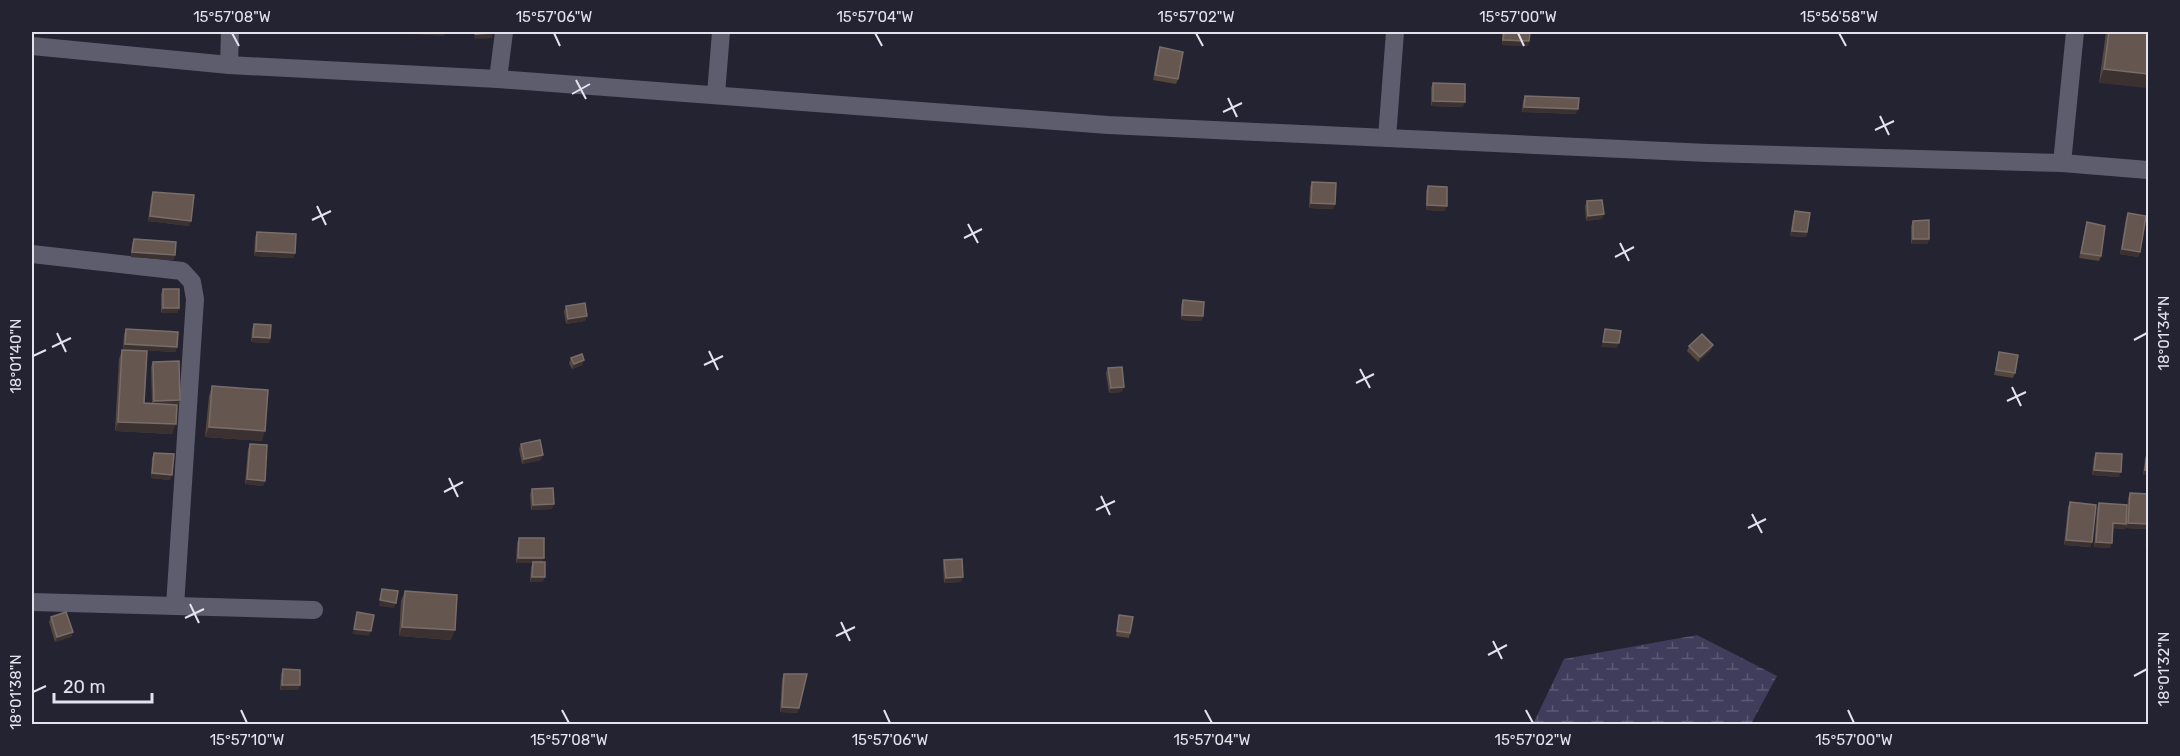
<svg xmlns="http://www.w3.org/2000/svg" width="2180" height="756" font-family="Rubik,sans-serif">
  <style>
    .wetland { fill: url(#wetland-marsh) }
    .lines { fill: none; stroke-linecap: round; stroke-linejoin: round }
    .minor { stroke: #5d5d6e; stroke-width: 18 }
    .wall { fill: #56473d }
    .shaded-wall { fill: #3b3131 }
    .building { fill: #655750; stroke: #796d69; stroke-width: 1.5 }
    .ticks { fill: none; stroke: #e3e2ed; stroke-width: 2 }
    .neatline { fill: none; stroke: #e3e2ed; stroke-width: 2 }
    .ticks-label { font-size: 15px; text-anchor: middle; fill: #e3e2ed }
  </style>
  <defs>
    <pattern id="wetland-marsh" width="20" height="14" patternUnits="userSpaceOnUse" patternTransform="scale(1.5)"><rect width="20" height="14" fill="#403d5c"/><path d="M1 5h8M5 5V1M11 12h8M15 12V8" fill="none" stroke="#5b5974"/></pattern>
  </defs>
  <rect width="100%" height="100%" fill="#242332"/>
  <!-- wetland -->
  <path class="wetland" d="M1697,635L1777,676L1751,724H1533L1564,659Z"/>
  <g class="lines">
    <!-- minor -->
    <g class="minor">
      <path d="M32,46L229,65L498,79L1108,125L1708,153L2062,163L2148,170"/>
      <path d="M229,65L230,32"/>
      <path d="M498,79L504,32"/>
      <path d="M716,94L721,32"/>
      <path d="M1387,138L1395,32"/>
      <path d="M2062,163L2075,32"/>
      <path d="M32,254L182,271L192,282L195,299L175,606"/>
      <path d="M32,602L314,610"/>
    </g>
  </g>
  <!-- wall -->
  <g class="wall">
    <path d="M1502,32H1530L1528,46L1502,45Z"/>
    <path d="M2106,32H2148L2099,83Z"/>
    <path d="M1160,47L1178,79L1176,84L1153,80L1158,52Z"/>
    <path d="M1433,83L1463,107L1431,106V88Z"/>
    <path d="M1525,96L1576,114L1522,112L1523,101Z"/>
    <path d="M1312,182L1335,204L1333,209L1309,208L1310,187Z"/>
    <path d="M1428,186L1445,211L1426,210V191Z"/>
    <path d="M153,192L189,226L148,221L151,197Z"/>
    <path d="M1587,201L1602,219L1586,221L1585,206Z"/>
    <path d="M1795,211L1807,232L1806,237L1790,236L1793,216Z"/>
    <path d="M2128,213L2140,252L2138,257L2120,254L2126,218Z"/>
    <path d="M1913,221L1929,239L1927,244H1911V226Z"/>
    <path d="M2087,222L2101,256L2099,261L2079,258Z"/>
    <path d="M257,232L295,253L293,258L254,256L255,237Z"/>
    <path d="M134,239L175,255L173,260L131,257L132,244Z"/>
    <path d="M163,289L179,308L177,313H161V294Z"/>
    <path d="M1183,300L1203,316L1201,321L1181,320V305Z"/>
    <path d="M566,306L587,316L585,321L566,324L564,311Z"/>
    <path d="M254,324L270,338L269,343L251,342L252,329Z"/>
    <path d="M126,329L177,347L175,352L123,349L124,334Z"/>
    <path d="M1713,345L1711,350L1698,362L1687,351L1689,346Z"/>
    <path d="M122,350L144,403H152L151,367L153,362L180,400L178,405H177L172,434L115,431L119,359Z"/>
    <path d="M1999,352L2015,373L2013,378L1994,375Z"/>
    <path d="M571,358L584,360L582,365L572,369L569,363Z"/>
    <path d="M1108,368L1122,392L1109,393L1106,373Z"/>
    <path d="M212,386L262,441L205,437L209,396Z"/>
    <path d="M250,444L263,486L245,484L248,449Z"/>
    <path d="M521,444L541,460L522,464L519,449Z"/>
    <path d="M154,453L172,475L170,480L151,478L152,458Z"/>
    <path d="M2096,453L2119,477L2092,475L2094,458Z"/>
    <path d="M2147,453H2148V475H2143L2145,458Z"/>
    <path d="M532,489L552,509L531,510L530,494Z"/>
    <path d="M2130,493L2146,529L2126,528L2128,498Z"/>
    <path d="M2070,502L2092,542L2090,547L2064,545L2068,507Z"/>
    <path d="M2099,503L2126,524L2125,529L2112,528L2110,548L2094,547L2097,508Z"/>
    <path d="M519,538L542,562L543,582H530L531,567L533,563H516L517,543Z"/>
    <path d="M944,560L961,582L944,583L943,565Z"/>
    <path d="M405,591L451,640L399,636L401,601Z"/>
    <path d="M1119,615L1130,633L1129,638L1116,636L1118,620Z"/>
    <path d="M51,617L73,632L71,637L55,642L49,622Z"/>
    <path d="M283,669L300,685L298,690H280L281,674Z"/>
    <path d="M784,674L798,713L780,712L782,679Z"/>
  </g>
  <!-- shaded-wall -->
  <g class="shaded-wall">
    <path d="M378,32H446L444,36Z"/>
    <path d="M493,33L492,38L474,39L475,34Z"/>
    <path d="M1503,40L1529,41L1528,46L1502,45Z"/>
    <path d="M2104,69L2148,74V88L2099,83Z"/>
    <path d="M1433,101L1465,102L1463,107L1431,106Z"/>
    <path d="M1524,107L1578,109L1576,114L1522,112Z"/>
    <path d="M1311,203L1335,204L1333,209L1309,208Z"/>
    <path d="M1427,205L1447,206L1445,211L1426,210Z"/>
    <path d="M1604,214L1602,219L1586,221L1588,216Z"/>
    <path d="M150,216L191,221L189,226L148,221Z"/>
    <path d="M1792,231L1807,232L1806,237L1790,236Z"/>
    <path d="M1913,239H1929L1927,244H1911Z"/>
    <path d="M2122,249L2140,252L2138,257L2120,254Z"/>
    <path d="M256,251L295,253L293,258L254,256Z"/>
    <path d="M132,252L175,255L173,260L131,257Z"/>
    <path d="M163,308H179L177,313H161Z"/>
    <path d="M1182,315L1203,316L1201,321L1181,320Z"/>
    <path d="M587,316L585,321L566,324L568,319Z"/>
    <path d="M253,337L270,338L269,343L251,342Z"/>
    <path d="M1603,342L1619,343L1617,348L1601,347Z"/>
    <path d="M125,344L177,347L175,352L123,349Z"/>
    <path d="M1713,345L1711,350L1698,362L1700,357Z"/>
    <path d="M584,360L582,365L572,369L574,364Z"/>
    <path d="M1124,387L1122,392L1109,393L1111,388Z"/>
    <path d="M180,400L178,405L152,406L154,401Z"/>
    <path d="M118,422L176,424L172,434L115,431Z"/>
    <path d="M209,427L265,431L262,441L205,437Z"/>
    <path d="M543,455L541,460L522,464L524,459Z"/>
    <path d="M2094,470L2121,472L2119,477L2092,475Z"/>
    <path d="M2145,470H2148V475H2143Z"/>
    <path d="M152,473L172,475L170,480L151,478Z"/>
    <path d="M247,479L265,481L263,486L245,484Z"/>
    <path d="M554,504L552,509L531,510L533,505Z"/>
    <path d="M2113,523L2126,524L2125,529L2111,528Z"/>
    <path d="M2128,523L2148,524L2146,529L2126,528Z"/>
    <path d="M2066,540L2092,542L2090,547L2064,545Z"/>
    <path d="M2096,542L2112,543L2110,548L2094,547Z"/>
    <path d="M2147,542H2148V547H2145Z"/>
    <path d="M518,558H544L542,563H516Z"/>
    <path d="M532,577H545L543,582H530Z"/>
    <path d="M963,577L961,582L944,583L946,578Z"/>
    <path d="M380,600L396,603L394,608L379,606Z"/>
    <path d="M402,627L455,630L451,640L399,636Z"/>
    <path d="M354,629L371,631L369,636L352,634Z"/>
    <path d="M73,632L71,637L55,642L57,637Z"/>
    <path d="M282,685H300L298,690H280Z"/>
    <path d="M782,707L799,708L798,713L780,712Z"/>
  </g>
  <!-- building -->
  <g class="building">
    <path d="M475,32H493V33L475,34Z"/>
    <path d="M1504,32H1530L1529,41L1503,40Z"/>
    <path d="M2109,32H2148V74L2104,69Z"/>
    <path d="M1160,47L1183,52L1178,79L1155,75Z"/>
    <path d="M1433,83L1465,84V102L1433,101Z"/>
    <path d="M1525,96L1579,98L1578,109L1524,107Z"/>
    <path d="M1312,182L1336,183L1335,204L1311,203Z"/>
    <path d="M1428,186L1447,187V206L1427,205Z"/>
    <path d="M153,192L194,195L191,221L150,216Z"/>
    <path d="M1602,200L1604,214L1588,216L1587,201Z"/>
    <path d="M1795,211L1810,213L1807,232L1792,231Z"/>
    <path d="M2128,213L2146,216L2140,252L2122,249Z"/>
    <path d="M1929,220V239H1913V221Z"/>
    <path d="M2087,222L2105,226L2101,256L2081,253Z"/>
    <path d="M257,232L296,234L295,253L256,251Z"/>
    <path d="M134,239L176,242L175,255L132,252Z"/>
    <rect x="163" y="289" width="16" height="19"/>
    <path d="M1183,300L1204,302L1203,316L1182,315Z"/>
    <path d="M585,303L587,316L568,319L566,306Z"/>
    <path d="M254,324L271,325L270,338L253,337Z"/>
    <path d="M126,329L178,332L177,347L125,344Z"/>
    <path d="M1605,329L1621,331L1619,343L1603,342Z"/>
    <path d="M1702,334L1713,345L1700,357L1689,346Z"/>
    <path d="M122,350L147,351L144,403L177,405L176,424L118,422Z"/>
    <path d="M1999,352L2018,355L2015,373L1996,370Z"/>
    <path d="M582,354L584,360L574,364L571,358Z"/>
    <path d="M179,361L180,400L154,401L153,362Z"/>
    <path d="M1122,367L1124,387L1111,388L1108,368Z"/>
    <path d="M212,386L268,390L265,431L209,427Z"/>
    <path d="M540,440L543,455L524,459L521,444Z"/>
    <path d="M250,444L267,445L265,481L247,479Z"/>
    <path d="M154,453L174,454L172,475L152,473Z"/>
    <path d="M2096,453L2122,454L2121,472L2094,470Z"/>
    <path d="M2147,453H2148V470H2145Z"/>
    <path d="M553,488L554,504L533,505L532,489Z"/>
    <path d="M2130,493L2148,494V524L2128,523Z"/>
    <path d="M2070,502L2096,505L2092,542L2066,540Z"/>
    <path d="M2099,503L2127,505L2126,524L2113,523L2112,543L2096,542Z"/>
    <path d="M519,538H544V558H518Z"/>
    <path d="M962,559L963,577L946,578L944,560Z"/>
    <path d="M533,562H545V577H532Z"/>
    <path d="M382,589L398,591L396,603L380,600Z"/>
    <path d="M405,591L457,595L455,630L402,627Z"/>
    <path d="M66,612L73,632L57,637L51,617Z"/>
    <path d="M357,612L374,615L371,631L354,629Z"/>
    <path d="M1119,615L1133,617L1130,633L1117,631Z"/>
    <path d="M283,669L300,670V685H282Z"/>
    <path d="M784,674H807L799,708L782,707Z"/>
  </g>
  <!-- ticks -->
  <path class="ticks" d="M232,33L239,46M554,33L560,46M875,33L882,46M1196,33L1203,46M1518,33L1524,46M1839,33L1846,46M576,80L586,99M572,94L590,84M1228,98L1237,117M1223,112L1242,103M1880,116L1889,135M1875,130L1894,121M317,206L326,225M312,220L331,211M968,224L978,243M964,238L982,229M1620,243L1629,261M1615,257L1634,247M57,333L66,352M2134,340L2147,333M52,347L71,338M709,351L718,370M33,356L46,350M704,365L723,356M1360,369L1370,388M1356,383L1374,374M2012,387L2021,406M2007,401L2026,392M449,478L458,497M444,492L463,482M1101,496L1110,515M1096,510L1115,501M1752,514L1762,533M1748,528L1766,519M190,604L199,623M185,618L204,609M841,622L850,641M836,636L855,627M1493,641L1502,659M1488,655L1507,645M2134,676L2147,669M33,692L46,686M241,710L247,723M562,710L569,723M884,710L890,723M1205,710L1212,723M1526,710L1533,723M1848,710L1854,723"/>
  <!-- border -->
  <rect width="2180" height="756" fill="none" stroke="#242332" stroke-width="66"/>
  <!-- scale -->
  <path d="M54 693v9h98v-9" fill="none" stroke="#e3e2ed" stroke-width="3"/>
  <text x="63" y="693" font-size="18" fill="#e3e2ed" stroke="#242332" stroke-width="4.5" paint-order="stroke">20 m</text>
  <rect x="33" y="33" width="2114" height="690" class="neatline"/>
  <g class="ticks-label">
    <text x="232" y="22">15°57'08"W</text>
    <text x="554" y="22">15°57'06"W</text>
    <text x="875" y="22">15°57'04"W</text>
    <text x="1196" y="22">15°57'02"W</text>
    <text x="1518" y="22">15°57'00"W</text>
    <text x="1839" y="22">15°56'58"W</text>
    <text transform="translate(2164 333) rotate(-90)" y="5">18°01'34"N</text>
    <text transform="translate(16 356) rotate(-90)" y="5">18°01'40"N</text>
    <text transform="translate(2164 669) rotate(-90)" y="5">18°01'32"N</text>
    <text transform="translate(16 692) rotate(-90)" y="5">18°01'38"N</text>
    <text x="247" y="745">15°57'10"W</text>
    <text x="569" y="745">15°57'08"W</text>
    <text x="890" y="745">15°57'06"W</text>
    <text x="1212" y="745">15°57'04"W</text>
    <text x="1533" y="745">15°57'02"W</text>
    <text x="1854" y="745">15°57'00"W</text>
  </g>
</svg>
